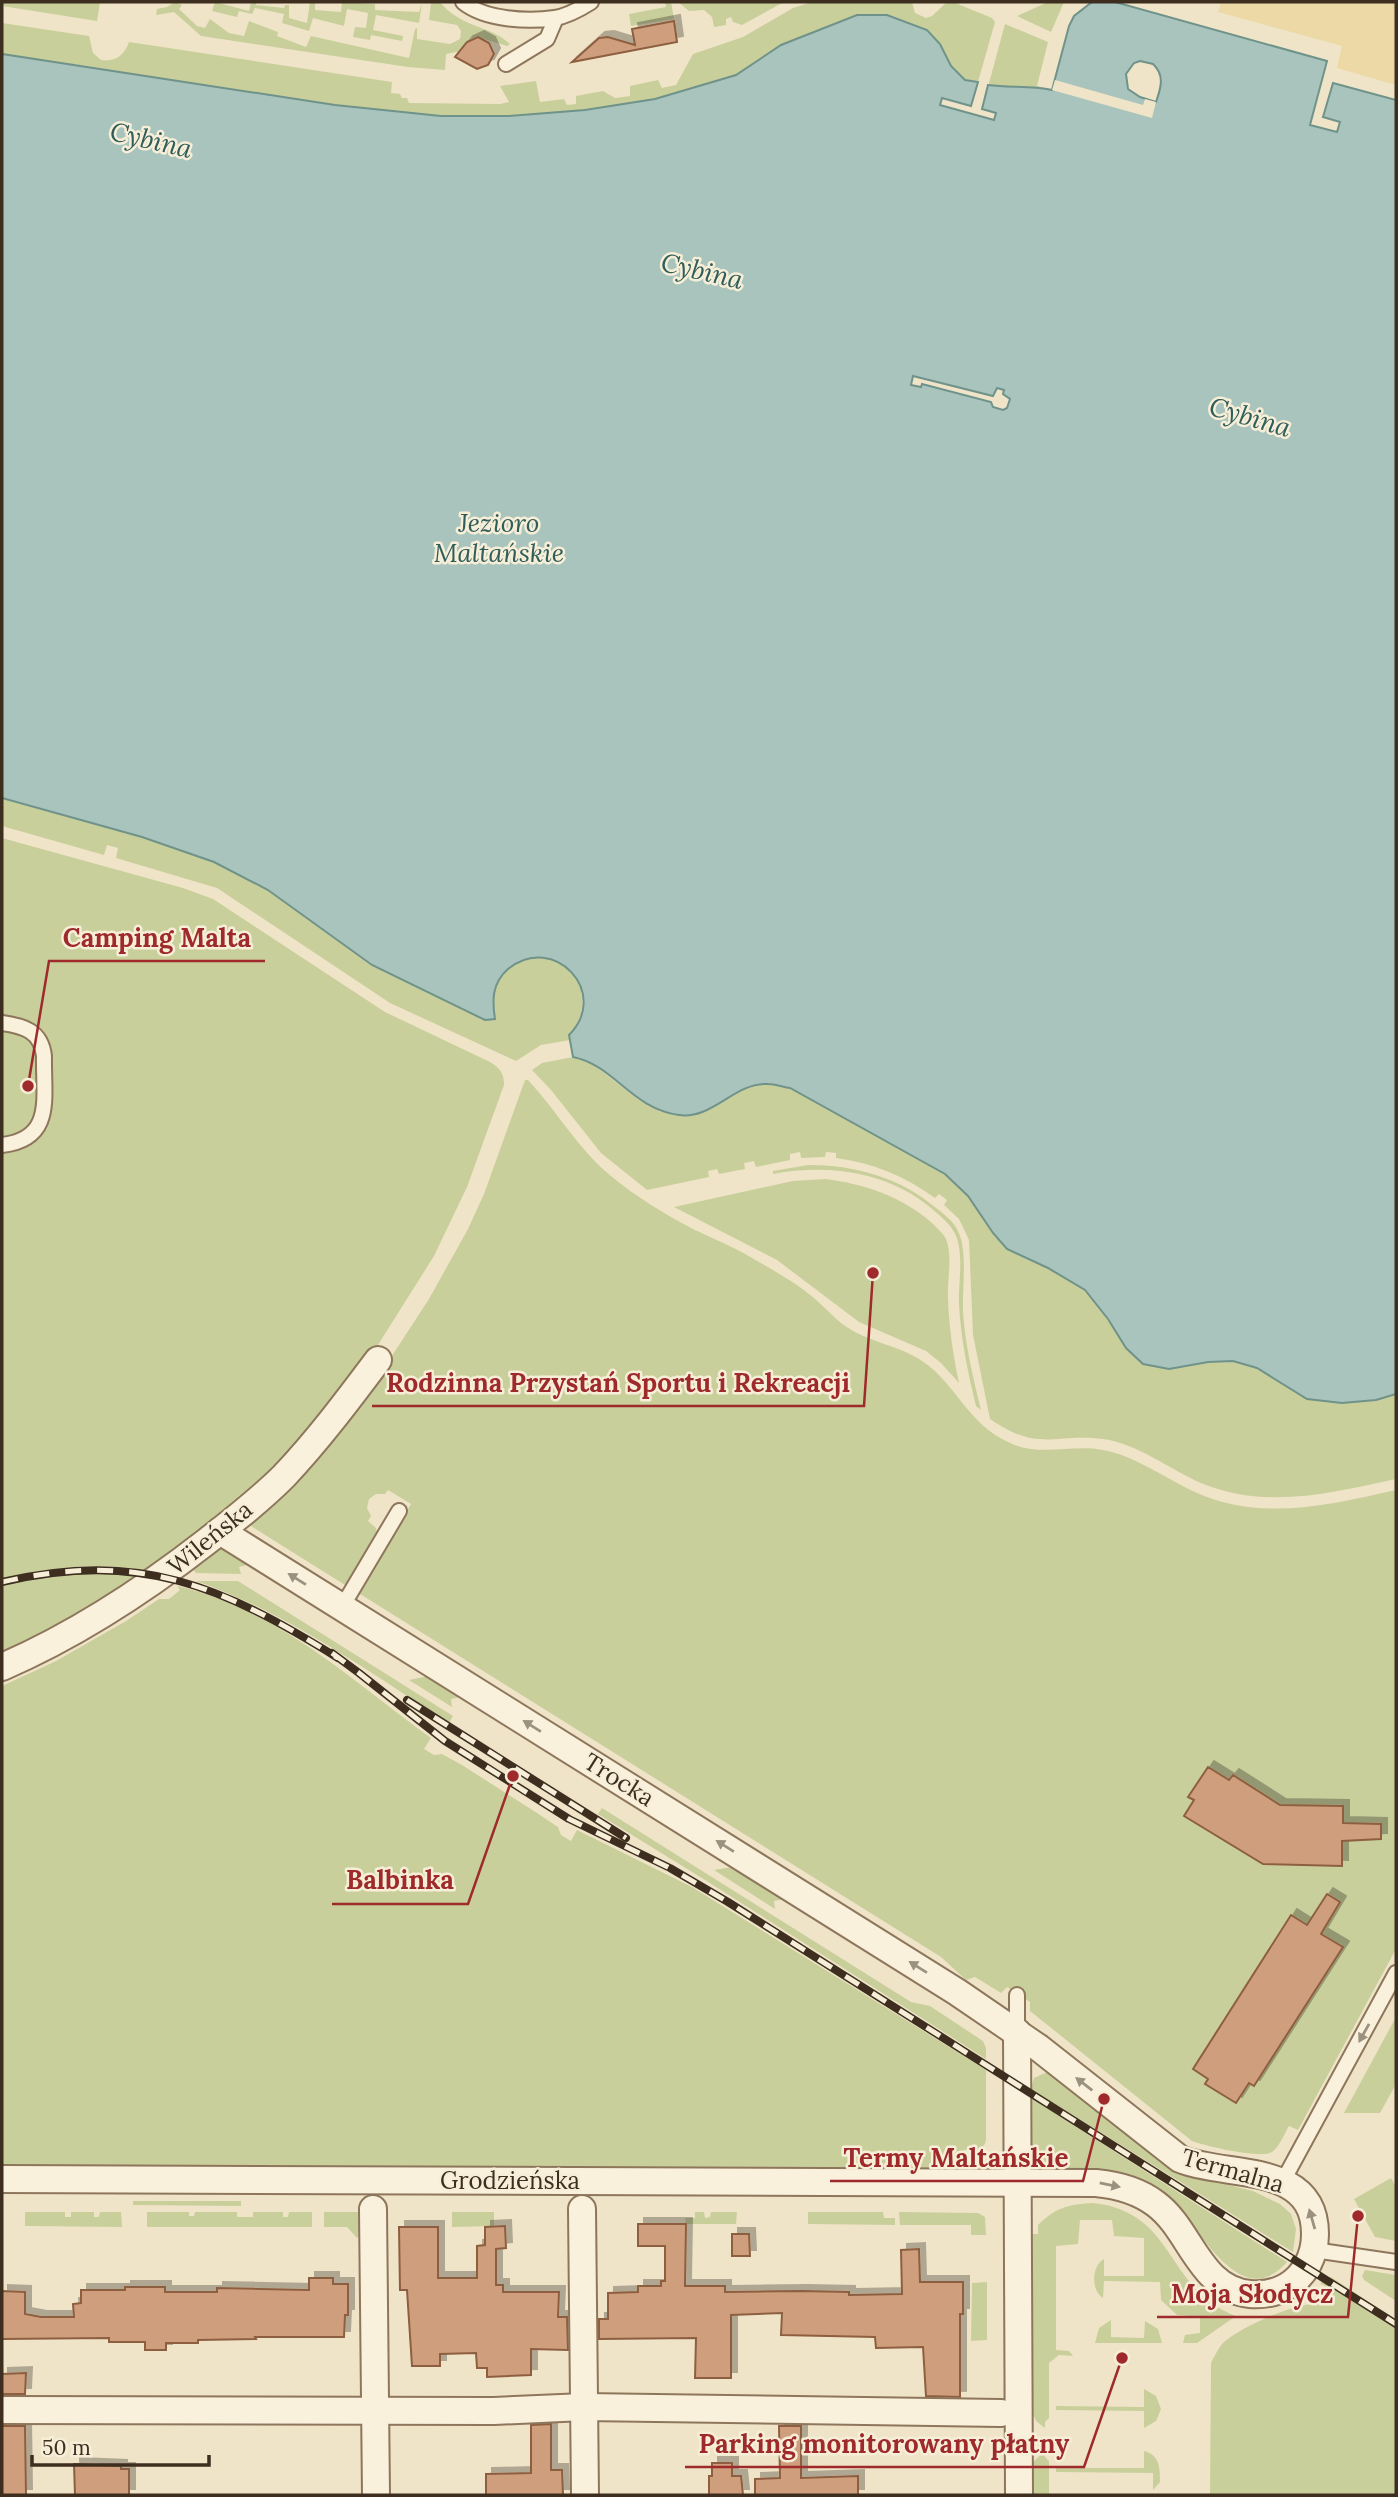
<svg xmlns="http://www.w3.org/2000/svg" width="1398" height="2497" font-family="Lora,serif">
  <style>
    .green { fill: #c9cf9b }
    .sand { fill: #ecd9a5 }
    .water { fill: #a9c4bc; stroke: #6f938a; stroke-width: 2; fill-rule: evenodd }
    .pier { fill: #f0e4c8 }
    .building { fill: #cf9f7d; stroke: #8d5f41; stroke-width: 2; filter: url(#shadow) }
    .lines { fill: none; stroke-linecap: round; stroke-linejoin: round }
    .service-casing { stroke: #8d765c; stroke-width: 18 }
    .minor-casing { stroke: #8d765c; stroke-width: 30 }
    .service { stroke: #faf1dc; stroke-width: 14 }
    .minor { stroke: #faf1dc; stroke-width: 26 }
    .rail-casing { stroke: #3d2e20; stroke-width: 8 }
    .rail { stroke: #f7eed8; stroke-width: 5; stroke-dasharray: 16; stroke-linecap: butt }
    .oneway { fill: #9c907e }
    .labels { text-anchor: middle; stroke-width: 5; stroke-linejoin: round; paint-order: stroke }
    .street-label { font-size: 24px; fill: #3d2e20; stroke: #f7eed8 }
    .water-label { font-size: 26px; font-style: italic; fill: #2f5d5a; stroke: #f7eed8 }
    .leader { fill: none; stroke: #9e2a2b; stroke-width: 2.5 }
    .callout-dot { fill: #9e2a2b; stroke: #f7eed8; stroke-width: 2.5 }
    .callout-label { font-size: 26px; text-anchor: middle; font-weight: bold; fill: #9e2a2b; stroke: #f7eed8; stroke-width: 5; stroke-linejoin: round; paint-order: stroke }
  </style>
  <defs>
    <filter id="shadow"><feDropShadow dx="6" dy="-6" stdDeviation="0" flood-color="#0004"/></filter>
  </defs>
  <rect width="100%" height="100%" fill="#f0e4c8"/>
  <!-- green -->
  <g class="green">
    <path d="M2,2H100L97,21L2,6Z"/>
    <path d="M175,2L182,5L179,9L197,26L205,28L210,19L229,33L244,36L249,21L278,32L277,36L306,47L311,36L409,58L415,29L417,28V39L450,44L460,39L461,31L457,25L429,20L431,2H440C461,28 490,25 510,44L507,46L484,39L472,38L463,47L461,53V51L446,54L445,70L408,67L201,36L174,12L156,15L157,9L167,7Z"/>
    <path d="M215,2L249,11L251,2H256V5L284,8L285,5H289V18L307,23L310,2H315V10L341,12L342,2L375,4V10L419,12L422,3L419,23L376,15L373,30L403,36L402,41L371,35L370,40L353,37L355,27L366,28L368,13L347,9L344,26L313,18L309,31L282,23L284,14L255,8L252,14L239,11L237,17L212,11Z"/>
    <path d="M665,2H671L674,19L631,26L629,14L666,7Z"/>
    <path d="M678,2H784L742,25L733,22L731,17L726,19V25L714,27L712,17L704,10L689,11Z"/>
    <path d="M812,2H912L915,13L926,18L932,16L947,2H953L992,18L995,22L978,82L965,80L951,66L779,58L691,103L463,125L457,117L441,116L438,123L73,64L2,65V23L89,36L93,53L101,60C115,62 124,56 129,42L392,82L391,93L400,94L402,98H407L409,103L500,104L509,102L500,86L536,81L540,102L564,99L567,105L576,104V96L603,91L615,98L630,96V86L658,80L662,88L676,85L693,54L743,37L793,8Z"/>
    <path d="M1048,2H1064L1051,32L1017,16Z"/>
    <path d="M1005,24L1048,42L1037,86L1052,90L982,109Z"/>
    <path d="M2,798L142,837L214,862L268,890L372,965L495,1019C494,1014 492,1008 492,1002C492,975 521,951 548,958C584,967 593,1010 569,1035L570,1040L541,1045L516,1061L390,1003L217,888L116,858L118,848L107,845L104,855L2,826Z"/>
    <path d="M2,838L183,888L213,899L385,1012L490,1062C500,1068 504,1073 504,1085L467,1187L434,1256L371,1356L279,1468L212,1524L115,1595L2,1656Z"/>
    <path d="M573,1057L586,1059L639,1100L661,1112L711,1109L739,1091L766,1083L789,1088L945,1174L968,1196L993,1233L1084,1290L1396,1359V1479C1331,1493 1266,1510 1201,1483C1171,1470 1136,1443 1103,1439C1054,1433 1039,1453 990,1419L973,1335L969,1240L959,1219L944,1205L947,1200L939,1194L935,1198C905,1176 873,1163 836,1158V1153L826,1152L825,1157L801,1158L800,1152L790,1154V1160L756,1167L754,1161L744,1163L745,1169L719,1174L717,1169L708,1171L709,1177L647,1190L601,1153L551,1090L532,1070L542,1063Z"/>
    <path d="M525,1080H528C557,1111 578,1149 611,1176C636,1197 666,1215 695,1230C714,1239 734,1247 752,1258C773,1270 795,1282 814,1298C826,1308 836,1321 850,1329C872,1343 901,1346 922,1361C957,1384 966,1423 1010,1443C1041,1457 1071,1444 1103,1450C1133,1455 1167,1479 1195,1492C1260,1522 1329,1505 1396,1490V1949L1298,2130L1289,2126C1284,2134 1279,2149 1270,2153C1257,2158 1205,2146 1192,2141L1030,2011V2002L1007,1987L1001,1993L975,1977L966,1980L941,1957L360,1594L361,1585L411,1504L388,1490L385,1494H376L369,1499L367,1508L371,1516L368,1521L376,1528L378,1536L352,1579L345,1585L251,1526L253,1520L386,1365L429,1299L468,1229L484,1194Z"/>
    <path d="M808,1165C854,1165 900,1177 936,1208C944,1214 954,1222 958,1231C968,1251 962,1288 963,1311C965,1345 973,1377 981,1410L976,1406C968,1373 961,1340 959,1305C958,1284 964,1256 956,1236C951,1224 940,1216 931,1208C886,1171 828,1164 773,1174V1171Z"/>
    <path d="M825,1179C865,1184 901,1196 932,1223C937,1228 943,1233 946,1239C953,1256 947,1280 948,1298C949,1327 953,1355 959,1383L941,1363L926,1351L859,1322L777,1260L674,1207L793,1181Z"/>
    <path d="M224,1547L256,1563L239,1567L241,1574L196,1573L191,1567L218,1548Z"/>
    <path d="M196,1581H238L453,1716L449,1723C367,1671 288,1613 196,1581Z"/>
    <path d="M177,1586C277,1609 350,1679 431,1738L424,1749L434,1755L442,1754L462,1765L537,1813L558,1827L561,1835L571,1841L577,1830L692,1887L986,2070V2140C984,2151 974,2149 964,2150V2168L2,2167V1686L56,1661L126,1621L159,1599H169L180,1590Z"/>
    <path d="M434,1675L467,1696L451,1699L452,1707L409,1680Z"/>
    <path d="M602,1808L911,2002L930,2006L983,2041L986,2048V2059L705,1880L598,1814Z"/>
    <path d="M738,1866L791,1898L774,1901L775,1909L714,1870Z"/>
    <path d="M1396,2017V2084L1380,2113H1344Z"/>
    <path d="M1045,2073H1051L1197,2177L1253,2191L1280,2204L1291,2214L1296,2229L1293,2252L1031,2089L1034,2078Z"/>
    <path d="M1031,2098L1287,2262C1239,2316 1201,2224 1168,2201C1152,2189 1135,2177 1116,2173C1093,2167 1056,2179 1038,2161C1025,2147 1031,2116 1031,2098Z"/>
    <path d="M1391,2178L1396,2187V2241L1375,2237L1354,2199Z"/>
    <path d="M133,2201H241V2206L133,2205Z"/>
    <path d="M1093,2203C1177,2212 1165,2290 1236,2316L1197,2343H1183L1185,2335L1200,2333V2317L1177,2315L1161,2300L1160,2282L1104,2281L1103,2298C1091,2291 1091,2266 1104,2259V2276H1144V2238L1114,2236L1112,2220H1080L1078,2244L1056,2246V2350L1069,2351L1073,2356L1059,2355L1049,2363V2418L1045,2422V2428L1036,2421L1031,2410V2234H1038V2225C1055,2208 1069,2204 1093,2203Z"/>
    <path d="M25,2212H65V2217H71V2212H94V2217H99L100,2212H121L122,2227L25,2226Z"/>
    <path d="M147,2212H189V2216H194L195,2212H237V2217H253V2212H283V2217H288L289,2212H312V2227H147Z"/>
    <path d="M324,2212H364L369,2225L357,2238L347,2227H324Z"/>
    <path d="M452,2212H494V2226L452,2227Z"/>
    <path d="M695,2212H704L705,2218L710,2217L711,2212H737L736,2224H686L685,2218H695Z"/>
    <path d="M808,2212H883L884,2218H895V2225L808,2224Z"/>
    <path d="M899,2212L978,2213L985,2217L986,2235H971V2225H900Z"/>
    <path d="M1365,2270L1396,2275V2301L1364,2280L1362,2276Z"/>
    <path d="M1331,2277L1396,2320V2495H1210L1211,2363C1214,2357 1218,2349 1222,2344C1238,2328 1293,2304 1314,2304L1328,2288L1320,2283Z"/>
    <path d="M987,2282V2340L971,2341L972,2283Z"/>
    <path d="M1111,2320V2337L1144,2338L1145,2321L1158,2329L1162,2343H1095L1099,2328Z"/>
    <path d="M1144,2389L1156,2396L1161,2409L1156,2421L1144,2428V2411L1056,2410V2406L1144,2407Z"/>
    <path d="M1045,2451V2457L1049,2461V2495H1032L1033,2462Z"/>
    <path d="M1144,2451C1160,2455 1160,2468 1160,2482L1153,2490V2473L1056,2472V2468H1144Z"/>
  </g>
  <!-- sand -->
  <path class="sand" d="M1221,2H1396V85L1337,68L1342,46L1218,12Z"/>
  <!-- water -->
  <path class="water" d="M1092,2H1115L1327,61L1310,125L1337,132L1340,122L1323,117L1333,83L1396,100V1394L1376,1400L1342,1403L1307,1399L1257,1368L1233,1361L1208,1362L1169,1369L1143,1364L1126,1348L1108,1319L1085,1290L1048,1268L1007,1249L993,1233L968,1196L945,1174L790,1088C783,1087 775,1084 768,1084C735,1082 712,1120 679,1115C632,1109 614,1065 573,1057L569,1035C611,993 554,932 508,969C492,983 492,1000 495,1019L485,1020L372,965L268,890L214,862L142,837L2,798V54L335,105L441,116H509L585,110L655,99L736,75L781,45L857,15H887L927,30L940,44L951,66L965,80L978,82L971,106L942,98L940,105L994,120L996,113L982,109L988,85C1010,88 1031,85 1052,90L1069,26L1074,16ZM1140,61L1153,64C1165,75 1161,88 1156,102L1140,97L1128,89L1126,74L1134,63ZM913,376L993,396L997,388L1004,390L1003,394L1010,399L1007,408L1003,410L993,407L991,402L922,384L921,387L911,385Z"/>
  <!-- pier -->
  <path class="pier" d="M1055,80L1143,105L1145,99L1156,102L1152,118L1052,90Z"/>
  <!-- building -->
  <g class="building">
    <path d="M674,21L677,42L572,62L599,38L608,37L635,45L632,29Z"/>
    <path d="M478,37L489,43L494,54L488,65L477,69L455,57L467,42Z"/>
    <path d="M1208,1767L1229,1780L1233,1775L1280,1805L1343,1806V1823L1381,1824V1839L1342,1841V1866L1263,1864L1184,1816L1194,1800L1188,1797Z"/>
    <path d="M1327,1894L1340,1902L1321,1934L1343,1947L1254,2086L1249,2083L1236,2103L1205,2084L1208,2079L1193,2069L1291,1915L1307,1925Z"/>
    <path d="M638,2224H686L685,2286H725V2292L802,2291L849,2292V2295L902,2294L901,2250L919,2249L920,2282H963V2314H960V2397L926,2396L923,2347L876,2348L875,2337L781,2335L782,2313L731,2315V2378H695L696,2338L599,2339V2319H608V2293L638,2292V2286H661V2281H665V2246H638Z"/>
    <path d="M505,2226L506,2248L496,2249V2285H503V2292H559L558,2317H567L568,2350L531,2349V2375L487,2377V2368H477L476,2353L440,2354V2366H412L407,2290H400L399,2227H438V2278H477V2246L485,2245V2227Z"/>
    <path d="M732,2234H749L750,2256H732Z"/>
    <path d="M309,2278H333V2284H348V2315H345L344,2337H255L256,2339L198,2340V2343H166V2350H145V2342H109V2338L2,2339V2291L25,2292V2314L41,2317H74L73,2304L81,2303V2290H125V2287H165V2292H217V2288L309,2290Z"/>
    <path d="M26,2373L25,2394H2V2374Z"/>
    <path d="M551,2424V2470H562L563,2495H486V2474L531,2473V2425Z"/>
    <path d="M2,2426H25L26,2495H2Z"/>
    <path d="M779,2426H801V2478L858,2476V2495H755V2479L780,2478Z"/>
    <path d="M712,2463H732V2476H741L743,2495H709V2476H712Z"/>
    <path d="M74,2464L121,2466V2469H129V2495H75Z"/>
  </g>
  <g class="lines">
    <defs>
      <g id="service">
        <path d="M463,2C485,20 528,22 555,18C567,16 580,9 591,2"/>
        <path d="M506,64L547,39L556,18"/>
        <path d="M2,1023C24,1026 41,1031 44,1056C43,1097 55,1139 2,1145"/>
        <path d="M342,1607L399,1511"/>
        <path d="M1017,2032V1995"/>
        <path d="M1283,2181L1396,1973"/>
        <path d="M1314,2250L1396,2262"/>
      </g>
      <g id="minor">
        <path d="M2,1667C76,1635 143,1591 206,1542C233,1521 260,1500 284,1476C318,1440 348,1400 378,1360"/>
        <path d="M1017,2032L1019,2495"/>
        <path d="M2,2179L1096,2183C1117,2185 1139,2191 1156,2204C1191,2230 1199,2289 1250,2294C1262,2295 1275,2293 1286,2287C1305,2276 1315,2256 1315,2234C1315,2161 1226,2178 1180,2159L1039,2048L957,1992L220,1531"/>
        <path d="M373,2209L376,2495"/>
        <path d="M582,2209L585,2495"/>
        <path d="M2,2410L494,2411L584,2407L1001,2413"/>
      </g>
    </defs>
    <!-- service casing -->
    <use href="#service" class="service-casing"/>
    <!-- minor casing -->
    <use href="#minor" class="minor-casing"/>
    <!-- service -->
    <use href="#service" class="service"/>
    <!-- minor -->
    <use href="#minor" class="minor"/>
    <defs>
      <g id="rail">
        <path d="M2,1582C141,1550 222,1586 338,1658"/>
        <path d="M332,1653L359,1673L445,1741L569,1819L670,1868L728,1902L1396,2324"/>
        <path d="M407,1700L626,1838"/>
      </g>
    </defs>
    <!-- rail casing -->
    <use href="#rail" class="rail-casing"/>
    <!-- rail -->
    <use href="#rail" class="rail"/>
  </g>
  <!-- one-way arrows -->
  <defs><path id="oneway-solid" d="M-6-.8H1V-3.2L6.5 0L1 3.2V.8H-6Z" transform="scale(1.75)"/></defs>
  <g class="oneway">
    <use href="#oneway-solid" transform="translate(297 1579) rotate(-148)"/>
    <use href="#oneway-solid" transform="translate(532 1726) rotate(-148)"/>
    <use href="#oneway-solid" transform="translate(725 1846) rotate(-148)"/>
    <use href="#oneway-solid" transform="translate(918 1967) rotate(-148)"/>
    <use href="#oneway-solid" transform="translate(1364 2033) rotate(119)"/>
    <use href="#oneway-solid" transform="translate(1084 2084) rotate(-142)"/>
    <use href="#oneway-solid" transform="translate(1110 2185) rotate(12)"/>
    <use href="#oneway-solid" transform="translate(1312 2219) rotate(-106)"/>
  </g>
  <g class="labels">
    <!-- street labels -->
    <g class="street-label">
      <text transform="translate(210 1538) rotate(-39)" y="8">Wileńska</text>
      <text transform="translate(619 1780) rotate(32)" y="8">Trocka</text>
      <text transform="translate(1233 2171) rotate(16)" y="8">Termalna</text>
      <text x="510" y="2189">Grodzieńska</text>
    </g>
    <!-- water labels -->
    <g class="water-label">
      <text transform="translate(151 140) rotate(13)" y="9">Cybina</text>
      <text transform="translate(702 271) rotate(13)" y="9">Cybina</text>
      <text transform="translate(1250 417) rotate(16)" y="9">Cybina</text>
      <text x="499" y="532">Jezioro<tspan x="499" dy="30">Maltańskie</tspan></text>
    </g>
  </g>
  <!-- callouts -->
  <path class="leader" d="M28 1086L49 961H265M873 1273L864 1406H372M513 1776L468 1904H332M1104 2099L1083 2181H830M1358 2216L1348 2317H1157M1122 2358L1084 2467H685"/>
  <g class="callout-dot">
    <circle cx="28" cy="1086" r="7"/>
    <circle cx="873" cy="1273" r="7"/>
    <circle cx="513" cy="1776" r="7"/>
    <circle cx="1104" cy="2099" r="7"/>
    <circle cx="1358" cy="2216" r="7"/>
    <circle cx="1122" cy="2358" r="7"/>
  </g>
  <g class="callout-label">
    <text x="157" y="947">Camping Malta</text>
    <text x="618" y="1392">Rodzinna Przystań Sportu i Rekreacji</text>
    <text x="400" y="1889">Balbinka</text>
    <text x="956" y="2167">Termy Maltańskie</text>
    <text x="1252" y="2303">Moja Słodycz</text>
    <text x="884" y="2453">Parking monitorowany płatny</text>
  </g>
  <!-- border -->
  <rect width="1398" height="2497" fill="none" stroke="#3d2e20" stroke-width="7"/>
  <!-- scale -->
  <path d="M32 2455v10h177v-10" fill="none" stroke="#3d2e20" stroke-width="3.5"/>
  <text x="42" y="2455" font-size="21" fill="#3d2e20" stroke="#f7eed8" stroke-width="5" paint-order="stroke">50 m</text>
</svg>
